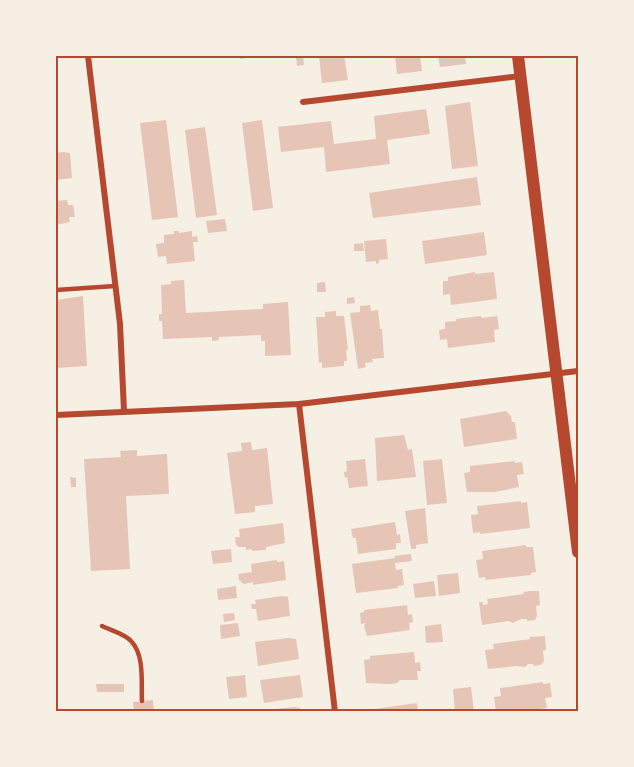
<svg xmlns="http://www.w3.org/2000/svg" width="634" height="767" font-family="'Fira Sans',sans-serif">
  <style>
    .building { fill: #e6c5b7 }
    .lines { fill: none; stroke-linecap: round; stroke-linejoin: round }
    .service { stroke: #b5482f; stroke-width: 4.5 }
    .minor { stroke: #b5482f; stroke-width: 6 }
    .secondary { stroke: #b5482f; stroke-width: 12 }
    .neatline { fill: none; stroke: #b5482f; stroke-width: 2 }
  </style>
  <rect width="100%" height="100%" fill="#f6efe4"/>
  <!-- building -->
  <g class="building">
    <path d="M240,56H255V57L240,59Z"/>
    <path d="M303,56L304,65L297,66L296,57Z"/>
    <path d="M319,56H344L348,80L322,83Z"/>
    <path d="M395,56H420L422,71L397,74Z"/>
    <path d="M438,56H465L466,64L440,67Z"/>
    <path d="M470,102L478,166L452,169L445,106Z"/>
    <path d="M426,109L430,134L387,140L390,164L326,172L324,147L281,152L278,127L331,121L334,144L376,139L374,116Z"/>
    <path d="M166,120L178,217L152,220L140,123Z"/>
    <path d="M262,120L273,208L253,211L242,123Z"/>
    <path d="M205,127L217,215L196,218L185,130Z"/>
    <path d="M63,152L70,153L72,178L56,180V153Z"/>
    <path d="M477,177L481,205L373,218L369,193Z"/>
    <path d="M67,200L68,205H73L75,217H69L70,222L56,225V201Z"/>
    <path d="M225,219L227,231L208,233L206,221Z"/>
    <path d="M174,231H179V233L192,231V237L197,236L198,242H193L195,261L167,264L166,256L158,257L156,244L164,243V235L174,234Z"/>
    <path d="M484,232L487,255L425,264L422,241Z"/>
    <path d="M386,239L388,259L379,260V263L376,264V261L366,262L364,241Z"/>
    <path d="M363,243L364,251H354V244Z"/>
    <path d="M475,272V274L494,272L497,299L451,305L450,294L443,295V281H448V277Z"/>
    <path d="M184,280L186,313L263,309V304L288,302L291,355L265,356V341H261V335L219,337V340L212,341V337L163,339L162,321H159V314H162L161,285L171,284V281Z"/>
    <path d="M325,282L326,292H317V283Z"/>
    <path d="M83,296L87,366L56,368V341H57L56,300Z"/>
    <path d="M354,297L355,303L347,304V298Z"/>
    <path d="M370,305L371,311L378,310L380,329H382L384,358L372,359L373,362L365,363L366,367L358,369L350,313L360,312V306Z"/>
    <path d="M336,311V316H344L348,350H346L347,361H344V366L322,368V362L319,363L316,317H325V312Z"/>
    <path d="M481,316L482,318L497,316L499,329L494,330L495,342L448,348L447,339L440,340L439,330L445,329V322L456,321V319Z"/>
    <path d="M506,411L511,416L512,422H515L517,439L464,447L460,419Z"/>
    <path d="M404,435L408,450L412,449L416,477L377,481L375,438Z"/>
    <path d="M251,442L252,450L267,448L273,504L255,506V512L235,514L227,453L242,451L241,443Z"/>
    <path d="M137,450V456L167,454L169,494L126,496L130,569L91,571L84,459L121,457L120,451Z"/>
    <path d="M365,459L368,486L349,488L347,477L345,478L344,472L347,471L346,461Z"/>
    <path d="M442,459L447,503L427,505L423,461Z"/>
    <path d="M515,461V463L522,462L524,474L517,475L519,487L495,492H467L464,473L470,472V466Z"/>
    <path d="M70,477L76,478V487H71Z"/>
    <path d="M521,501V503L527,502L530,528L480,534V532L473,533L471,515L478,514L477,506Z"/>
    <path d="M425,508L428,543L416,545V549H411L405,511Z"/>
    <path d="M395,522L397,535L400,534L401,543H396V549L358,554L356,538H353L351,529Z"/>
    <path d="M283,523L285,543L266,547V550L252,551V549L246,550V547H239L236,545L235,537H240L239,529Z"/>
    <path d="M526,545V547H533L536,572L531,573V575L486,580L485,577L479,578L476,560L483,559L482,551Z"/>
    <path d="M231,549L232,562L213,564L211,551Z"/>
    <path d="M411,554L412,561L395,563L396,570L402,569L404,585L398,586V588L356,593L352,564L395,558L394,556Z"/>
    <path d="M277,560V562L284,561L286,580L253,585V582L244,584L239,580L238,574L252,572L251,564Z"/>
    <path d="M458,573L460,593L439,596L437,575Z"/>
    <path d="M434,581L436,596L415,598L413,584Z"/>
    <path d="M236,586L237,598L218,600L217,589Z"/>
    <path d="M531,591H539L540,605L536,606L537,616L535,620L527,621V619H521L513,623L509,621L482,625L479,602H483V605L488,604L487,599L524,594L523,592Z"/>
    <path d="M282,596L288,597L290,616L258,621L256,609H252L251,604H256L255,600Z"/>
    <path d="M407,605L408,615L412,614L413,622L409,623L410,630L367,636L364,626L366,623L361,624L360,613L364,612V610Z"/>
    <path d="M234,613L235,620L224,622L223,614Z"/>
    <path d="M238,623L240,636L221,639L220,625Z"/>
    <path d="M441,624L443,642L426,643L425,626Z"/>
    <path d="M545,636L546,650L540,651H543L544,661L541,665L534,666L533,664H528L525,667L516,666L488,669L485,650L494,649L493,644L530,639V637Z"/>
    <path d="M289,638L296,639L299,659L258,666L255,642Z"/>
    <path d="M414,652L415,663L420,662L421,671H417L418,680H400L397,683L390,684L366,683L364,660L370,659V656Z"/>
    <path d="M245,675L247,697L229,699L226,677Z"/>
    <path d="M300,675L303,697L264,703L260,680Z"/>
    <path d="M543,682V684L550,683L552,697L545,698L547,708L534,710V712H496L494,697L501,696L500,688Z"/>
    <path d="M96,684H124V692H97Z"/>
    <path d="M471,687L474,712H455L453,689Z"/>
    <path d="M153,700L154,712H134L133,702Z"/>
    <path d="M417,703L418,712H369L374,709Z"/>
    <path d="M294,707L300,708V712H267V710Z"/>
  </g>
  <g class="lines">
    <!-- service -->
    <g class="service">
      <path d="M56,290L115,286"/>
      <path d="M102,626C110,630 125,634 131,641C145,655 141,684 142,701"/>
    </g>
    <!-- minor -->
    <g class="minor">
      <path d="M88,56L120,324L124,411"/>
      <path d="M303,102L520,76"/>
      <path d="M299,404L335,712"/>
      <path d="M56,415L299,404L578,371"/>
    </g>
    <!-- secondary -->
    <path class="secondary" d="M518,56L578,552"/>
  </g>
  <!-- border -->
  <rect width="634" height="767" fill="none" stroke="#f6efe4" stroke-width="114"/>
  <rect x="57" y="57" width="520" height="653" class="neatline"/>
</svg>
